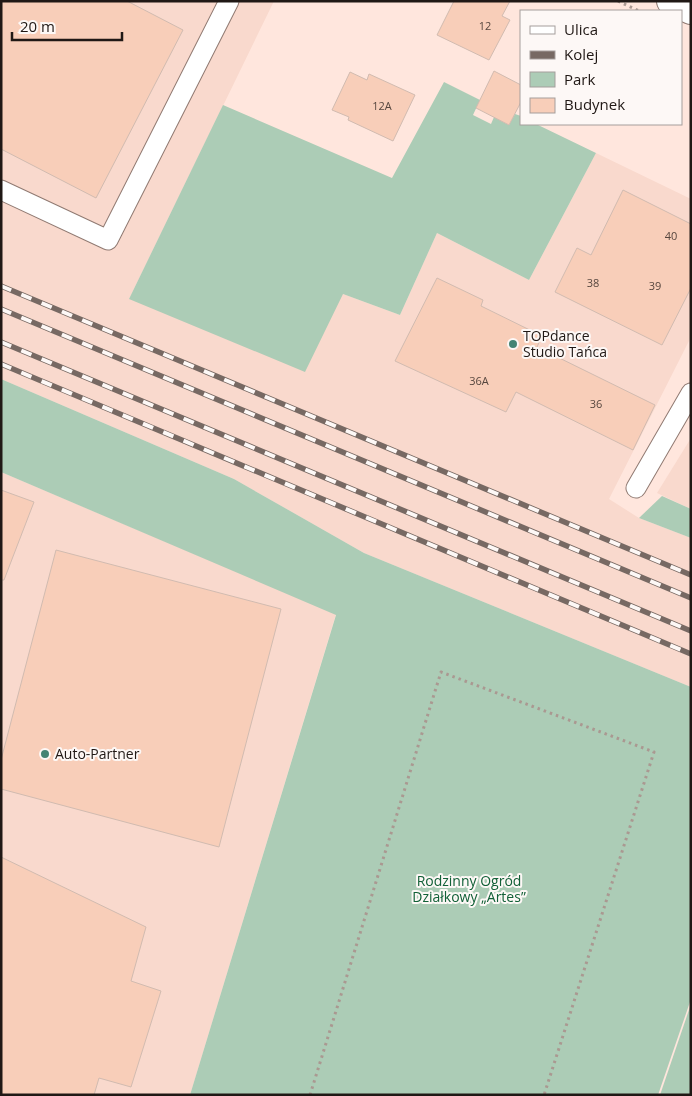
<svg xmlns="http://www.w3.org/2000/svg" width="692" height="1096" font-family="'Open Sans',sans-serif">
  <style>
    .built { fill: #f9d9cd }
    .green { fill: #acccb6 }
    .building { fill: #f8ceb9; stroke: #d1bbb0 }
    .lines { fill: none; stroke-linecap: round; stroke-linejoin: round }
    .service-casing { stroke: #907a72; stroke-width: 21 }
    .minor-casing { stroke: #907a72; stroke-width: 30 }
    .path { stroke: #aa9891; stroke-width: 3; stroke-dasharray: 2.5 4; stroke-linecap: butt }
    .service { stroke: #fff; stroke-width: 19 }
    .minor { stroke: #fff; stroke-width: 28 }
    .rail-casing { stroke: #776963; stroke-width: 5.5 }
    .rail { stroke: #fdf8f6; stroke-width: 4; stroke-dasharray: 11; stroke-linecap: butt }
    .poi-dot { fill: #448474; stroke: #fdf8f6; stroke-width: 2 }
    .labels { text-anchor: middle; stroke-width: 4; stroke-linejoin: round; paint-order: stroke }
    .number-label { font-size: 11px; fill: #56463e }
    .poi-label { font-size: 14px; fill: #201815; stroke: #fdf8f6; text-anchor: start }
    .park-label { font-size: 14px; fill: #116037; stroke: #fdf8f6 }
  </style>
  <rect width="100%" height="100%" fill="#ffe6dd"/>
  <!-- built -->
  <g class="built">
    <path d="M1,1H274L129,299L343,294L400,315L437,233L529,280L596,153L691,199V337L609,499L639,518L691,538V687L364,553L234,479L1,379Z"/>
    <path d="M691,438V509L657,493Z"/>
    <path d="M1,472L336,614L190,1095H1Z"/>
  </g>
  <!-- green -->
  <g class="green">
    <path d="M444,82L480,100L473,115L491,124L494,117L509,125L515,114L521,116V124H536L596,153L529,280L437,233L400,315L343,294L305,372L129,299L223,105L392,178Z"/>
    <path d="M1,379L234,479L364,553L691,687V999L658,1095H190L336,615L1,472Z"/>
    <path d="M662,496L691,509V538L639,518Z"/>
    <path d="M691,1004V1095H660Z"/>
  </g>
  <!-- building -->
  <g class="building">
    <path d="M1,1H127L183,30L96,198L1,149Z"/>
    <path d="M454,1H510L502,16L510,20L489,60L437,35Z"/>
    <path d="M494,71L521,85V102L509,125L476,108Z"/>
    <path d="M350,72L367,80L369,74L415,95L393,141L348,120L349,117L332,110Z"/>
    <path d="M623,190L691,224V288L662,345L555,292L577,248L591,255Z"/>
    <path d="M437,278L483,300L481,306L542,336L537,347L655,405L633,450L516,392L506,412L395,361Z"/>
    <path d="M1,490L34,502L4,580H1Z"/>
    <path d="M56,550L281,609L219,847L1,789V760Z"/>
    <path d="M1,857L146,927L131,981L161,991L131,1087L99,1078L94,1095H1Z"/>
  </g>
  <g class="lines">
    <defs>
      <g id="service">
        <path d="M1,190L108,240L229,1"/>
        <path d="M636,488L691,393"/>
      </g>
      <path id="minor" d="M671,1L691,10"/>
    </defs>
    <!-- service casing -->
    <use href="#service" class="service-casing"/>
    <!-- minor casing -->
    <use href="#minor" class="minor-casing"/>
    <!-- path -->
    <g class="path">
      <path d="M618,1L639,11"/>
      <path d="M310,1095L441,672L654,752L544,1095"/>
    </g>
    <!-- service -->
    <use href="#service" class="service"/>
    <!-- minor -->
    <use href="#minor" class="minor"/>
    <defs>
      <g id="rail">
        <path d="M1,286L691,575"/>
        <path d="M1,309L691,598"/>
        <path d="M1,342L691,631"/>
        <path d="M1,364L691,654"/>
      </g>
    </defs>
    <!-- rail casing -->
    <use href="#rail" class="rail-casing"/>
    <!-- rail -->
    <use href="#rail" class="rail"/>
  </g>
  <!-- markers -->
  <g class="poi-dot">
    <circle cx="513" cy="344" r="5"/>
    <circle cx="45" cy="754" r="5"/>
  </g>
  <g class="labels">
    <!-- number labels -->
    <g class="number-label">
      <text x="485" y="30">12</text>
      <text x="382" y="110">12A</text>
      <text x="671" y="240">40</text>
      <text x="593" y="287">38</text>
      <text x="655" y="290">39</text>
      <text x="479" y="385">36A</text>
      <text x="596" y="408">36</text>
    </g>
    <!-- poi labels -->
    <g class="poi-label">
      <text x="523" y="341">TOPdance<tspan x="523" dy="16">Studio Tańca</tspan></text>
      <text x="55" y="759">Auto-Partner</text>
    </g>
    <!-- park labels -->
    <g class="park-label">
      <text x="469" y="886">Rodzinny Ogród<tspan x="469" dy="16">Działkowy „Artes”</tspan></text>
    </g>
  </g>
  <!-- border -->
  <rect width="692" height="1096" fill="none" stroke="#201815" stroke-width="5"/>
  <!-- legend -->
  <rect x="520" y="10" width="162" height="115" fill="#fdf8f6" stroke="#a59e9c"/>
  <rect x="530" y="26" width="25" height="8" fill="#ffffff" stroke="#a59e9c"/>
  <text x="564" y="35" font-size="15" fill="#201815">Ulica</text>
  <rect x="530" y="51" width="25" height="8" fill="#776963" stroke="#a59e9c"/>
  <text x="564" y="60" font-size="15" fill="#201815">Kolej</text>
  <rect x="530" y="72" width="25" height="15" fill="#acccb6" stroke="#a59e9c"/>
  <text x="564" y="85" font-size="15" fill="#201815">Park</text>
  <rect x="530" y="98" width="25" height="15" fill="#f8ceb9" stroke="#a59e9c"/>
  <text x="564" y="110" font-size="15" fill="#201815">Budynek</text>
  <!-- scale -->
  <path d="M12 32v8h110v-8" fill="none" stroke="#201815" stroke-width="2.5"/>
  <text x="20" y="32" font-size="15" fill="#201815" stroke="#fdf8f6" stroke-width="4" paint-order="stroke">20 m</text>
</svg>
